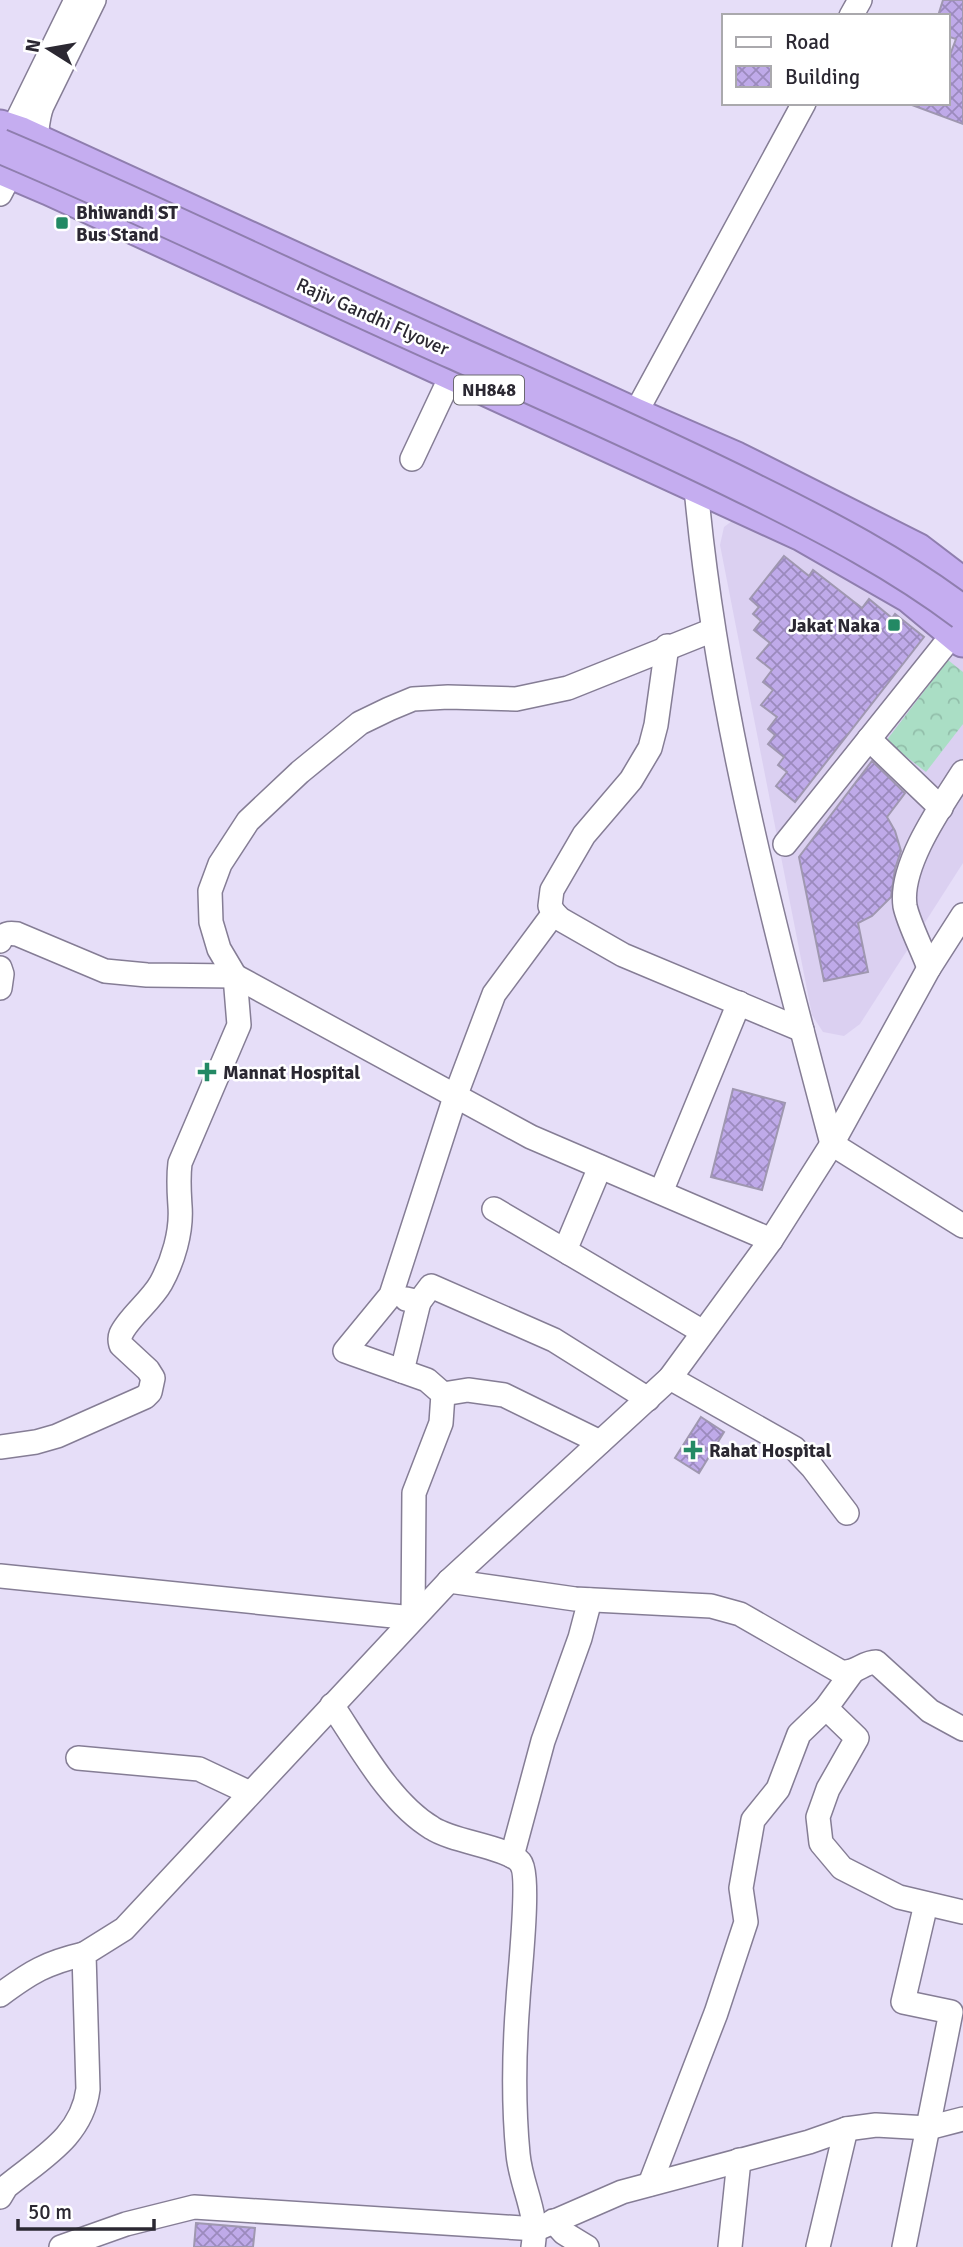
<svg xmlns="http://www.w3.org/2000/svg" width="963" height="2247" font-family="Signika,sans-serif">
  <style>
    .built { fill: #dbd0f1 }
    .forest { fill: url(#forest-crowns) }
    .building { fill: url(#building-cross-hatch); stroke: #9f97b0; stroke-width: 2 }
    .lines { fill: none; stroke-linecap: round; stroke-linejoin: round }
    .minor-casing { stroke: #857d95; stroke-width: 26 }
    .highway-casing { stroke: #8f7eae; stroke-width: 37 }
    .minor { stroke: #fff; stroke-width: 23 }
    .highway { stroke: #c5adf0; stroke-width: 33 }
    .highway-bridge-casing { stroke: #8f7eae; stroke-width: 37; stroke-linecap: butt }
    .highway-bridge { stroke: #c5adf0; stroke-width: 33 }
    .poi-dot { fill: #238964; stroke: #fff; stroke-width: 2.5 }
    .labels { text-anchor: middle; stroke-width: 5; stroke-linejoin: round; paint-order: stroke }
    .shield { fill: #fff; stroke: #6b6870; stroke-width: 2 }
    .shield-label { font-size: 18px; font-weight: bold; fill: #2b2832 }
    .poi-label { font-size: 19px; font-weight: bold; fill: #2b2832; stroke: #fff; text-anchor: start }
    .street-label { font-size: 19px; fill: #2b2832; stroke: #fff }
  </style>
  <defs>
    <pattern id="forest-crowns" width="20" height="18" patternUnits="userSpaceOnUse" patternTransform="scale(1.75)"><rect width="20" height="18" fill="#aadec5"/><path d="M2 6a3 3 0 1 1 6 0M12 15a3 3 0 1 1 6 0" fill="none" stroke="#92beaa"/></pattern>
    <pattern id="building-cross-hatch" width="8" height="8" patternUnits="userSpaceOnUse" patternTransform="scale(1.75)"><rect width="8" height="8" fill="#bfaae9"/><path d="M0 0l8 8M0 8l8-8" fill="none" stroke="#9b8abd"/></pattern>
  </defs>
  <rect width="100%" height="100%" fill="#e6def8"/>
  <!-- built -->
  <path class="built" d="M736,518L895,594L963,651V863L860,1024L844,1036L823,1032L812,1015L720,545L724,527Z"/>
  <!-- forest -->
  <path class="forest" d="M948,660L963,672V724L926,772L886,741Z"/>
  <!-- building -->
  <g class="building">
    <path d="M943,0H963V124L912,105V103H947V63L956,39L947,36V16H938Z"/>
    <path d="M784,556L809,576L813,570L862,608L869,599L892,618L895,614L924,637L795,802L776,786L787,772L778,765L784,757L768,744L775,735L768,729L777,717L761,705L773,690L763,682L772,670L757,658L770,643L754,630L761,621L753,614L759,607L750,599Z"/>
    <path d="M872,761L905,793L887,817L895,831L901,851L895,869L891,897L872,916L858,923L868,972L824,981L799,857Z"/>
    <path d="M733,1089L785,1103L762,1190L711,1177Z"/>
    <path d="M701,1417L724,1432L699,1473L675,1458Z"/>
    <path d="M196,2223L255,2228L253,2247H194Z"/>
  </g>
  <g class="lines">
    <defs>
      <g id="minor">
        <path d="M851,16L860,0"/>
        <path d="M6,143L76,0"/>
        <path d="M33,151C38,136 36,121 42,106L94,0"/>
        <path d="M0,194L12,171"/>
        <path d="M628,427L804,103"/>
        <path d="M412,459L452,374"/>
        <path d="M695,476C714,703 774,925 832,1144L963,1226"/>
        <path d="M667,646L656,725L650,748L631,780L584,835L552,890L550,906L554,913L560,919L623,955L802,1030"/>
        <path d="M869,739L941,808"/>
        <path d="M785,844L954,633"/>
        <path d="M0,941C4,933 9,933 17,934L105,971L147,975L235,976L531,1137L771,1240"/>
        <path d="M0,968L2,974L0,988"/>
        <path d="M929,968C923,951 908,922 905,906C899,865 942,805 963,772"/>
        <path d="M600,1167L566,1248L569,1253L703,1332"/>
        <path d="M661,1192L739,1003"/>
        <path d="M494,1209L569,1253"/>
        <path d="M419,1302L431,1286L554,1340L648,1399"/>
        <path d="M402,1371L419,1302L406,1299"/>
        <path d="M670,1378L794,1448L812,1467L847,1513"/>
        <path d="M443,1394L468,1390L504,1395L600,1442"/>
        <path d="M0,1447L36,1442L57,1436L145,1397L150,1392L153,1378L148,1370L121,1345C120,1341 119,1339 121,1334C128,1318 151,1301 161,1283C173,1261 182,1232 180,1206C179,1190 178,1179 180,1163L239,1025L235,976L219,949L211,922L210,891L220,864L248,821L300,772L360,723L389,709L413,699L448,697L516,699L568,688L713,630"/>
        <path d="M0,1576L413,1618L414,1493L441,1423L443,1394L427,1380L345,1351L391,1295L455,1097L494,994L554,913"/>
        <path d="M449,1581L575,1599L711,1606L740,1614L841,1672C856,1674 863,1662 876,1662L930,1711L963,1729"/>
        <path d="M853,1671L826,1708L857,1738L828,1789L818,1817L821,1843L842,1868L899,1897L963,1912"/>
        <path d="M332,1705C359,1745 390,1803 432,1828C453,1842 508,1847 520,1862C531,1875 519,1978 518,2000C514,2051 513,2102 518,2154C521,2187 539,2213 533,2247"/>
        <path d="M78,1758L199,1769L250,1793"/>
        <path d="M512,1856L543,1741L580,1638L590,1600"/>
        <path d="M0,1995C31,1972 46,1963 84,1954"/>
        <path d="M650,2184L716,2013L746,1922L741,1888L753,1820L778,1789L799,1734L826,1708"/>
        <path d="M0,2197L6,2187C41,2158 82,2137 88,2089L84,1954L124,1929L449,1581L670,1378L771,1240L832,1144L929,968L963,915"/>
        <path d="M553,2221L564,2233L587,2247"/>
        <path d="M61,2247L126,2224L194,2207L537,2229L622,2192L809,2142L846,2129L876,2125L928,2128L963,2119"/>
        <path d="M730,2247L739,2160"/>
        <path d="M818,2247L846,2129"/>
        <path d="M904,2247L951,2012L903,2002L926,1904"/>
      </g>
      <g id="highway">
        <path d="M0,127L21,134L635,415L736,459L917,550L963,585"/>
        <path d="M0,167L49,188L802,534L910,596L963,640"/>
      </g>
    </defs>
    <!-- minor casing -->
    <use href="#minor" class="minor-casing"/>
    <!-- highway casing -->
    <use href="#highway" class="highway-casing"/>
    <!-- minor -->
    <use href="#minor" class="minor"/>
    <!-- highway -->
    <use href="#highway" class="highway"/>
    <defs>
      <path id="highway-bridge" d="M0,146C154,211 303,285 456,353C556,398 656,442 754,491C827,527 898,564 963,613"/>
    </defs>
    <!-- highway-bridge casing -->
    <use href="#highway-bridge" class="highway-bridge-casing"/>
    <!-- highway-bridge -->
    <use href="#highway-bridge" class="highway-bridge"/>
  </g>
  <!-- markers -->
  <g class="poi-dot">
    <rect x="55" y="216" width="14" height="14" rx="3.5"/>
    <rect x="887" y="618" width="14" height="14" rx="3.5"/>
    <path d="M203.5 1061.5h7v7h7v7h-7v7h-7v-7h-7v-7h7z"/>
    <path d="M689.5 1439.5h7v7h7v7h-7v7h-7v-7h-7v-7h7z"/>
  </g>
  <g class="labels">
    <!-- shield labels -->
    <rect class="shield" x="454" y="375.5" width="70" height="29" rx="5"/>
    <g class="shield-label">
      <text x="489" y="396">NH848</text>
    </g>
    <!-- poi labels -->
    <g class="poi-label">
      <text x="76" y="219">Bhiwandi ST<tspan x="76" dy="22">Bus Stand</tspan></text>
      <text x="880" y="632" text-anchor="end">Jakat Naka</text>
      <text x="223" y="1079">Mannat Hospital</text>
      <text x="709" y="1457">Rahat Hospital</text>
    </g>
    <!-- street labels -->
    <g class="street-label">
      <text transform="translate(373 316) rotate(24)" y="7">Rajiv Gandhi Flyover</text>
    </g>
  </g>
  <!-- legend -->
  <rect x="722" y="14" width="228" height="91" fill="#ffffff" stroke="#aaa9ad" stroke-width="2"/>
  <rect x="736" y="37" width="35" height="10" fill="#ffffff" stroke="#aaa9ad" stroke-width="2"/>
  <text x="785" y="49" font-size="21" fill="#2b2832">Road</text>
  <rect x="736" y="66" width="35" height="21" fill="url(#building-cross-hatch)" stroke="#aaa9ad" stroke-width="2"/>
  <text x="785" y="84" font-size="21" fill="#2b2832">Building</text>
  <!-- north arrow -->
  <g transform="translate(49 49) rotate(281)" stroke="#ffffff" stroke-width="5" paint-order="stroke">
  <path d="M0-5L12 26L0 18L-12 26Z" fill="#2b2832"/>
  <text y="-10" font-size="19" font-weight="bold" text-anchor="middle" fill="#2b2832">N</text>
  </g>
  <!-- scale -->
  <path d="M18 2219v10h136v-10" fill="none" stroke="#2b2832" stroke-width="3.5"/>
  <text x="28" y="2219" font-size="21" fill="#2b2832" stroke="#ffffff" stroke-width="5" paint-order="stroke">50 m</text>
</svg>
